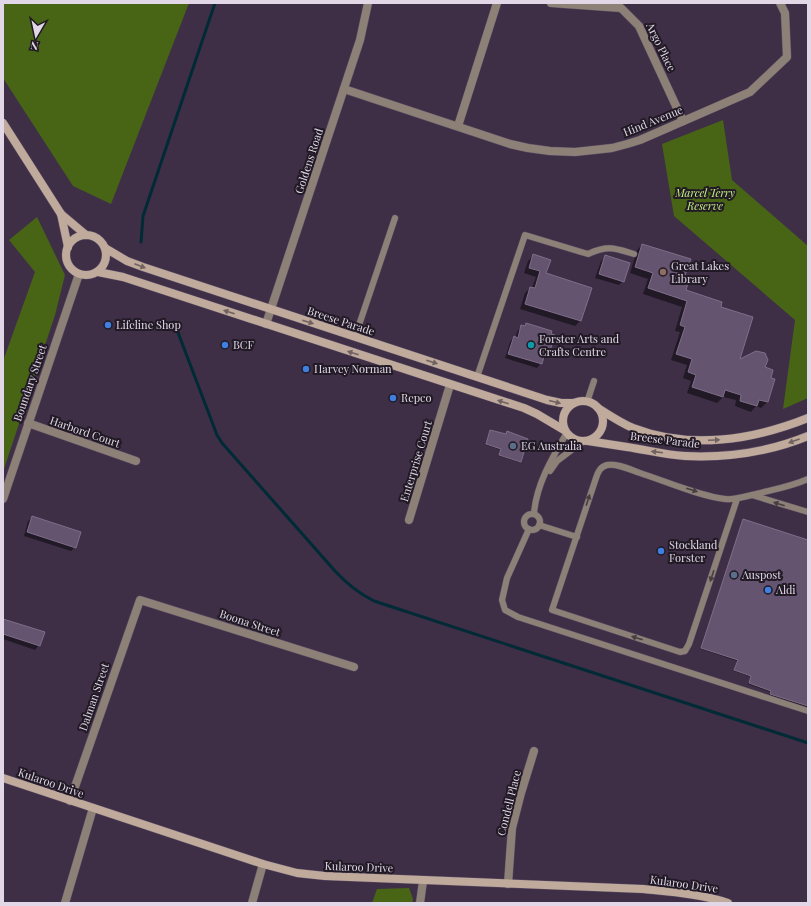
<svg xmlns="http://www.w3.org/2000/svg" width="811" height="906" font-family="'Playfair Display',serif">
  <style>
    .green { fill: #486516 }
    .shadow { fill: #0007 }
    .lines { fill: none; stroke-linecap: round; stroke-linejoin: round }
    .stream { stroke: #012a37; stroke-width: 3 }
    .building { fill: #65546f; stroke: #7f6e89 }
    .service-casing { stroke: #5b4d64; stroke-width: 7 }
    .minor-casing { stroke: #5b4d64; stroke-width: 9 }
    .tertiary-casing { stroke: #5b4d64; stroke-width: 9 }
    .secondary-casing { stroke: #5b4d64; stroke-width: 9 }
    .service { stroke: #8d8077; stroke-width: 6 }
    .minor { stroke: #8d8077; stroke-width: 8 }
    .tertiary { stroke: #8d8077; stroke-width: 8 }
    .secondary { stroke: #bfaa9c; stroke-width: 8 }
    .oneway { fill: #706260 }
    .oneway2 { fill: #473e42 }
    .education-dot { fill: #8d6e63; stroke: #211a25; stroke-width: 1.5 }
    .shop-dot { fill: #3f7fe0; stroke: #211a25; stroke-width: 1.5 }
    .culture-dot { fill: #0f9aa8; stroke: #211a25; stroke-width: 1.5 }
    .service-dot { fill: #5c6f8a; stroke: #211a25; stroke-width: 1.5 }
    .labels { text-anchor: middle; stroke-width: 4; stroke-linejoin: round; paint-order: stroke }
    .street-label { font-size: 11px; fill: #e1d7e7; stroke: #211a25 }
    .park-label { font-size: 11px; font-style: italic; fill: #c4f482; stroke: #211a25 }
    .poi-label { font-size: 11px; fill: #e1d7e7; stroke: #211a25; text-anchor: start }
  </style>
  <rect width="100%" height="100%" fill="#3e2f47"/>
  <!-- green -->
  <g class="green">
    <path d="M3,3H189L111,204L73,186L3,78Z"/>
    <path d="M723,120L732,180L808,246V398L783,409L795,320L674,216L662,144Z"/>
    <path d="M37,217L65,275L55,315L3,472V361L35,272L9,240Z"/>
    <path d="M409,888L413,899L412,903H372L377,889Z"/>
  </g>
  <!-- shadow -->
  <g class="shadow">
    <path d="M642,245L683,279L684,291L719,308L739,361L764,368L770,378L774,380L767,402L761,408L756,406L751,412L735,406L736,400L723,397L717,403L687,393L691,381L683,378L687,365L671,360L680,332L675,331L682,307L643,294L648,279L630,273L637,250Z"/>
    <path d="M534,255L545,274L590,288L580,321L575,326L520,309L525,293L530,288H532L536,277L524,273L528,261Z"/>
    <path d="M605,257L623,281L619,285L595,278L601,261Z"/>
    <path d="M526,324L548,354L537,368L505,358L510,342L514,337L515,338L518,330Z"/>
    <path d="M490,433L520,461L519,462L499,456L501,450L486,445Z"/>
    <path d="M33,517L75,547L71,551L24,536L28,521Z"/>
    <path d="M743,521L808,541V708L769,695L770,692L748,684L751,677L734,671L737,661L701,649Z"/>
    <path d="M3,620L39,645L35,650L3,639Z"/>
  </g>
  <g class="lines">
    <!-- stream -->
    <g class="stream">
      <path d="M141,242L143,216L215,3"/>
      <path d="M174,322L217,435L222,443L335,571C347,584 358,593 374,601L808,743"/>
    </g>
  </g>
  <!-- building -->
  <g class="building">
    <path d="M642,244L691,259L684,278L689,280L686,290L722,302L721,307L753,317L740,359L756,351L765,353L768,360L765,367L773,370L771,378L775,379L768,402L759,400L757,406L740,401L741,395L725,390L723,397L692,387L696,375L688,372L692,359L676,354L685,327L680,325L687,301L648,288L653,273L635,267Z"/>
    <path d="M533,254L551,260L546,273L592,288L581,321L525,304L530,287L535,288L540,271L529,268Z"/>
    <path d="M605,255L630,263L624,282L599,274Z"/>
    <path d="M526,323L552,331L551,334L555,335L549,354L545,353L542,364L508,354L514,336L518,338L521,325L525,326Z"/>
    <path d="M490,430L506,434L507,431L528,439L521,462L499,455L501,449L486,444Z"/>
    <path d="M32,516L81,532L76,548L27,532Z"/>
    <path d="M743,519L808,540V706L770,694L771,691L749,683L751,676L734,670L738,660L701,648Z"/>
    <path d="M3,619L45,632L40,646L3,634Z"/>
  </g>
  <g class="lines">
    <defs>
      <g id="service">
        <path d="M355,337L395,218"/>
        <path d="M477,377L525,235L588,254C608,245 614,248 634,254"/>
        <path d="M587,402L594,381"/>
        <path d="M550,471L557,461L582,442"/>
        <path d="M752,495L808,512"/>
        <path d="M737,499L689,644L685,651L680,652L552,610L596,478C598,472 600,467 607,465C617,463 631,470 640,473C665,481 699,496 725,499C735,500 742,497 752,495C771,490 790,487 808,479"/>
        <path d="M534,514C536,485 552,458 566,434"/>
        <circle cx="532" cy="522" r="8"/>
        <path d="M539,525L577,537"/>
        <path d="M529,529L507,578L502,600L505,610L518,617L808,711"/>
      </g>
      <g id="minor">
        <path d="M551,3L621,8L639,26L683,121"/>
        <path d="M344,89L510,144L528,148L550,151L575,152L612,148L627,144L640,140L750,92L787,57L785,13L780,3"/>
        <path d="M458,126L497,3"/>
        <path d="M28,423L136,461"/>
        <path d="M409,520L450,385"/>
        <path d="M70,801L140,600L354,667"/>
        <path d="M508,884L512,828L521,793L534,751"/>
        <path d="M65,903L93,808"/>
        <path d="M252,903L263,864"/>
      </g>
      <g id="tertiary">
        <path d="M266,324L360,40L368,3"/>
        <path d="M3,499L79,274"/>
        <path d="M420,903L423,881"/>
      </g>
      <g id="secondary">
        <path d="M3,123L61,214L86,235"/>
        <path d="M61,214L68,247"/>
        <circle cx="86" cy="255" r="20"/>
        <path d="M105,248L127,261L143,267L547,400L561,403H573"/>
        <path d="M98,272L123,277L524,408L537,414L564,430"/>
        <circle cx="583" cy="421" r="20"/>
        <path d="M598,408C609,415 621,423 633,428C690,450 753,440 808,418"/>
        <path d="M588,441C601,443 614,445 627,447C647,450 666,455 685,456C727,458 769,452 808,436"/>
        <path d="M3,778L263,864L297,873L325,876L643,889C672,892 701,894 728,903"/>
      </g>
    </defs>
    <!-- service casing -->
    <use href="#service" class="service-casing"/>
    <!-- minor casing -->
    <use href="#minor" class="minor-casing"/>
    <!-- tertiary casing -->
    <use href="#tertiary" class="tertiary-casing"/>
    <!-- secondary casing -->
    <use href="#secondary" class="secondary-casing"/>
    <!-- service -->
    <use href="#service" class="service"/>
    <!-- minor -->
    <use href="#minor" class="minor"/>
    <!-- tertiary -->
    <use href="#tertiary" class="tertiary"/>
    <!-- secondary -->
    <use href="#secondary" class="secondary"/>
  </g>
  <!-- one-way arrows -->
  <defs><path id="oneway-solid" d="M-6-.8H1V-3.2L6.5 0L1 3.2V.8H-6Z"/></defs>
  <g class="oneway">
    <use href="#oneway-solid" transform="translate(140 266) rotate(21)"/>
    <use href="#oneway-solid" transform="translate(229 312) rotate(-162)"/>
    <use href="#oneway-solid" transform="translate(308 322) rotate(18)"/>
    <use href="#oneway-solid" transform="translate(353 353) rotate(-162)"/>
    <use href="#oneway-solid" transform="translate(432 362) rotate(18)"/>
    <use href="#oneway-solid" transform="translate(503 402) rotate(-162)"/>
    <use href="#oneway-solid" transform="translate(555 402) rotate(14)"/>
    <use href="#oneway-solid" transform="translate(714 440) rotate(-2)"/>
    <use href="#oneway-solid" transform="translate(794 441) rotate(160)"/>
    <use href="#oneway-solid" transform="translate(657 452) rotate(-173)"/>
  </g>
  <g class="oneway2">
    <use href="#oneway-solid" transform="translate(692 490) rotate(18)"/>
    <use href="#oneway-solid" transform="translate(588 500) rotate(-72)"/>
    <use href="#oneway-solid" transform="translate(779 504) rotate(-163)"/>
    <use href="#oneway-solid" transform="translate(712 576) rotate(109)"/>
    <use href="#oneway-solid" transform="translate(637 638) rotate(-162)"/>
  </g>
  <!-- markers -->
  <circle class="education-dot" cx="663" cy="272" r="4"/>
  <g class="shop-dot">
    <circle cx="108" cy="325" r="4"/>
    <circle cx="225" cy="345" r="4"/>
    <circle cx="306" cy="369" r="4"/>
    <circle cx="393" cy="398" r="4"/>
    <circle cx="661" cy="551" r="4"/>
    <circle cx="768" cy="590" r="4"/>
  </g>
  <circle class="culture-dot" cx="531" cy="345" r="4"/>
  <g class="service-dot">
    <circle cx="513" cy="446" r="4"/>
    <circle cx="734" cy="575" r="4"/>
  </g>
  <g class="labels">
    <!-- street labels -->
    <g class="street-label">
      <text transform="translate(661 47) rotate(64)" y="4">Argo Place</text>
      <text transform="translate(653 121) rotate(-22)" y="4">Hind Avenue</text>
      <text transform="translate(309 161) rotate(-72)" y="4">Goldens Road</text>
      <text transform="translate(341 321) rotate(18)" y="4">Breese Parade</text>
      <text transform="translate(30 383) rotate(-71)" y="4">Boundary Street</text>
      <text transform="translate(85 432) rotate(19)" y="4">Harbord Court</text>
      <text transform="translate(665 440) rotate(7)" y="4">Breese Parade</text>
      <text transform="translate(416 461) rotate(-73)" y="4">Enterprise Court</text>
      <text transform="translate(250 623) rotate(18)" y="4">Boona Street</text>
      <text transform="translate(94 697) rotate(-71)" y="4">Dalman Street</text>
      <text transform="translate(51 783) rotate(19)" y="4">Kularoo Drive</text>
      <text transform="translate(509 803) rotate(-76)" y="4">Condell Place</text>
      <text transform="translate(359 867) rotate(2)" y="4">Kularoo Drive</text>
      <text transform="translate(684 884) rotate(8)" y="4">Kularoo Drive</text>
    </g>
    <!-- park labels -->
    <g class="park-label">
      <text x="705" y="197">Marcel Terry<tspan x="705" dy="13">Reserve</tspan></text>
    </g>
    <!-- poi labels -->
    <g class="poi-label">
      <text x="671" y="270">Great Lakes<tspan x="671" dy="13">Library</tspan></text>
      <text x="116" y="329">Lifeline Shop</text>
      <text x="539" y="343">Forster Arts and<tspan x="539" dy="13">Crafts Centre</tspan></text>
      <text x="233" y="349">BCF</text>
      <text x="314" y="373">Harvey Norman</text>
      <text x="401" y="402">Repco</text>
      <text x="521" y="450">EG Australia</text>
      <text x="669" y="549">Stockland<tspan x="669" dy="13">Forster</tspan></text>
      <text x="742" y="579">Auspost</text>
      <text x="776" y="594">Aldi</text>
    </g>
  </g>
  <!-- border -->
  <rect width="811" height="906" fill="none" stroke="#e1d7e7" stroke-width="8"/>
  <!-- north arrow -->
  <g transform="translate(36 36) rotate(189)" stroke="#211a25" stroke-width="3" paint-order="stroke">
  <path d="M0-3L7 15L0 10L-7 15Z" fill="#e1d7e7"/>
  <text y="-6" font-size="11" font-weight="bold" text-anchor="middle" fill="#e1d7e7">N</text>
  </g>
</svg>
